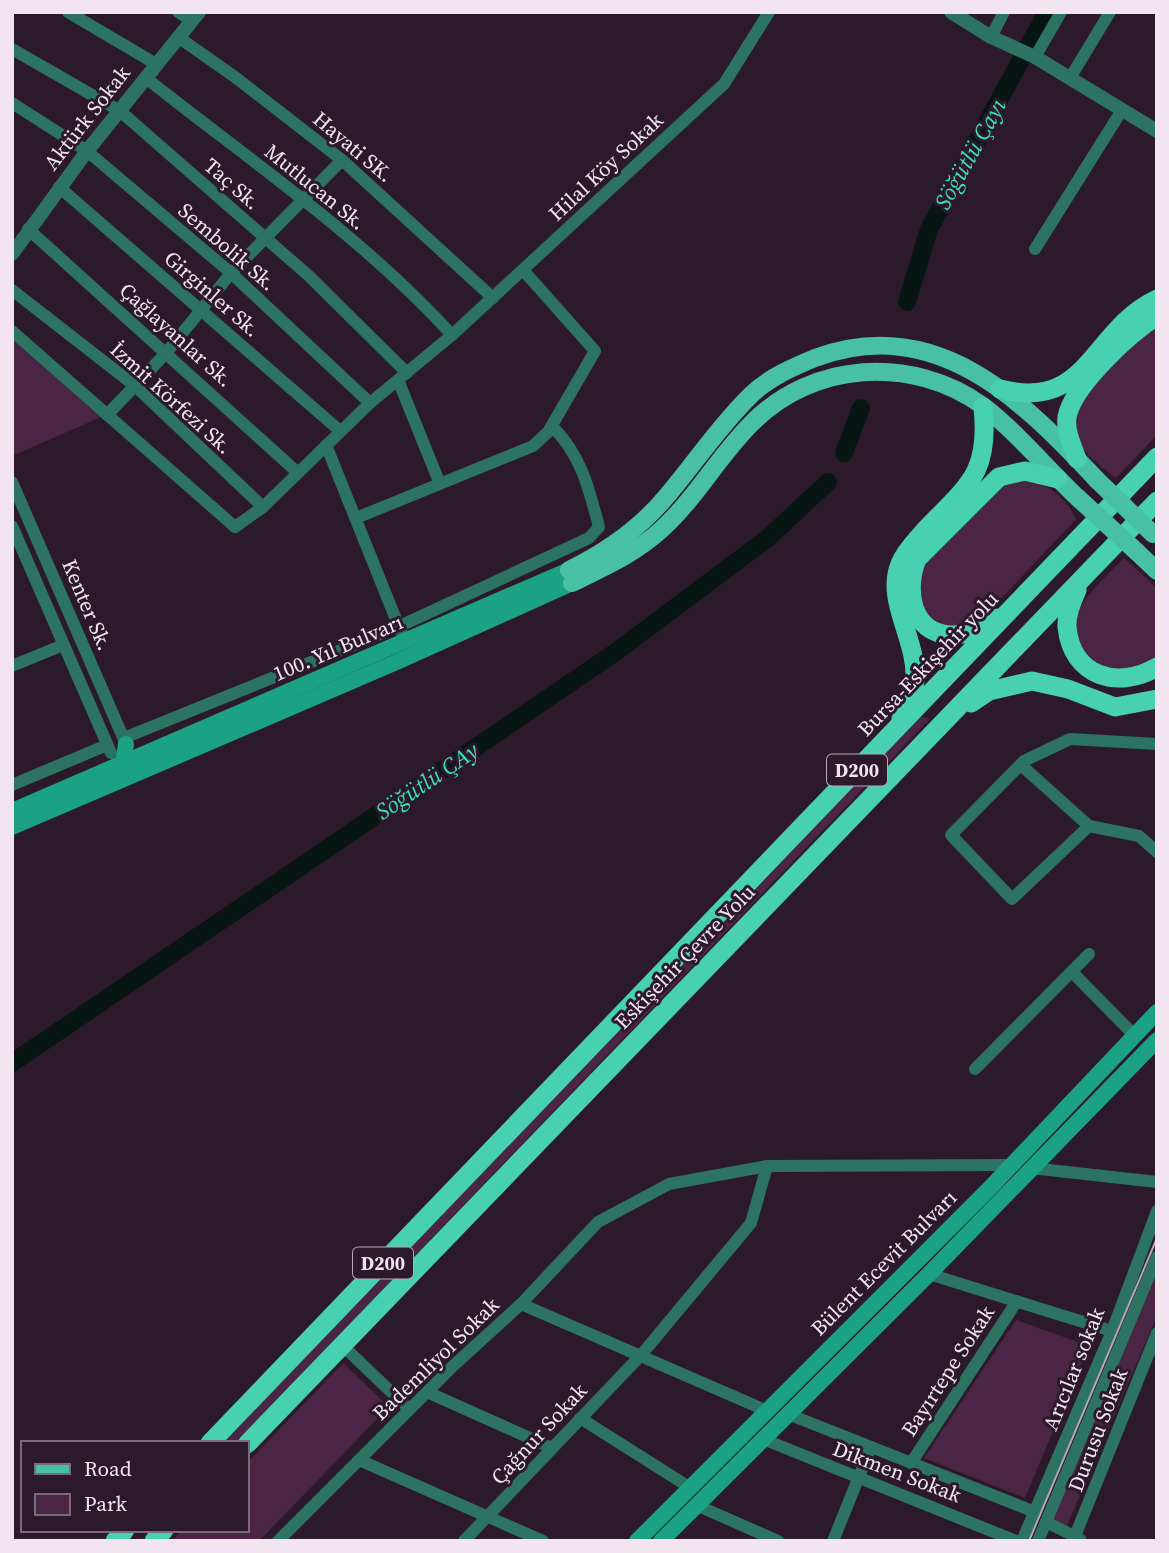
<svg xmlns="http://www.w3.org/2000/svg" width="1169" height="1553" font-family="'Source Serif 4',serif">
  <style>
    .green { fill: #4a2545 }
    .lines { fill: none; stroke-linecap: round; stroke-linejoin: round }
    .river { stroke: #071612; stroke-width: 18 }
    .minor { stroke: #2c7361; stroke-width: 12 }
    .tertiary { stroke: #2c7361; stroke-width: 14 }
    .secondary { stroke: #1ba285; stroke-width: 16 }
    .primary { stroke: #48c1a2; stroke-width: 18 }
    .trunk { stroke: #48d1af; stroke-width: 19 }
    .tram { stroke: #b5a7b3; stroke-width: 2 }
    .primary-bridge { stroke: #48c1a2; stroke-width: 18 }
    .labels { text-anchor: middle; stroke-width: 6; stroke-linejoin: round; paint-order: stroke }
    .shield { fill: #2c1a2a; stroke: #b7a8b5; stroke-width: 2 }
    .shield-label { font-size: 19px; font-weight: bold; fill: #f2e5f0 }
    .street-label { font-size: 21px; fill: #f2e5f0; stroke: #2c1a2a }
    .water-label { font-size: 23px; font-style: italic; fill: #3ddfb9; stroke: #2c1a2a }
  </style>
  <rect width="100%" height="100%" fill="#2c1a2a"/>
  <!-- green -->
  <g class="green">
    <path d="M1157,324V435L1116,478C1086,456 1060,435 1083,396L1148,329Z"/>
    <path d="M12,339L101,417L12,456Z"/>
    <path d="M1019,478C1047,484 1063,493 1076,519L983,618L964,628L944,625L928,616L919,599L924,565L995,490Z"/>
    <path d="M1124,558L1157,588V661L1120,674C1111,670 1098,666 1090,660C1046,627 1100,583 1124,558Z"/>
    <path d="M920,716L930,719L235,1443H220Z"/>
    <path d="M1157,1268V1316L1066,1528L1048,1521Z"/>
    <path d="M1016,1320L1089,1346L1025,1498L924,1458Z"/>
    <path d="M343,1363L382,1400L383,1413L259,1541H172L182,1530H247V1463Z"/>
  </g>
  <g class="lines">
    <!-- river -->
    <g class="river">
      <path d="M907,302L929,229L1047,12"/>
      <path d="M844,453L861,408"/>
      <path d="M12,1063L613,654L768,538L828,482"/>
    </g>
    <!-- minor -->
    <g class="minor">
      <path d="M68,12L156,64"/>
      <path d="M178,12L192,21"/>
      <path d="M178,37L235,77L342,160L493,298"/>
      <path d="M991,37L1004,12"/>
      <path d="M12,49L120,111L309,276L407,373"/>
      <path d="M1035,57L1061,12"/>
      <path d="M146,78C249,160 363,237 452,335"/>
      <path d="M1070,78L1110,12"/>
      <path d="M12,103L87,151L231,273L370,403L452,335L724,84L769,12"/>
      <path d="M59,187L339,430"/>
      <path d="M28,229L297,472"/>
      <path d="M1035,249L1122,110"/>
      <path d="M12,290L134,385L263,507L370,403"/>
      <path d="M12,331L235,527L263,507"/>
      <path d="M398,380L440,484"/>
      <path d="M107,415L167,352L231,273L342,160"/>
      <path d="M326,445L401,632"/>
      <path d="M12,482L126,744"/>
      <path d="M356,518L533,446L548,432L595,351L523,270"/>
      <path d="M12,526L111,753"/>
      <path d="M12,666L63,645"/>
      <path d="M124,738L400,626L589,538L599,527C589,488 581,455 552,426"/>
      <path d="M1157,744L1070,739L1024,761L951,835L1012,899L1089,826L1139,836L1157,852"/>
      <path d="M1021,765L1089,826"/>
      <path d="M12,785L107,745"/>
      <path d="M1072,972L1134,1035"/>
      <path d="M975,1069L1089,954"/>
      <path d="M1031,1168L1157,1182"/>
      <path d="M929,1274L1112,1331"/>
      <path d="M521,1304L598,1222L669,1184L767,1166L1011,1165"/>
      <path d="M342,1345L409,1409"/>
      <path d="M427,1392L552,1448"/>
      <path d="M788,1414L1035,1512"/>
      <path d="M580,1418L689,1487"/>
      <path d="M763,1439L1016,1541"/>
      <path d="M359,1460L543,1541"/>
      <path d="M911,1463L1017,1301"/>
      <path d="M696,1505L778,1541"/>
      <path d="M1046,1522L1080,1539"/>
      <path d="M278,1541L453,1366L521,1304L765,1410"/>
      <path d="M464,1541L642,1354L751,1223L767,1166"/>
      <path d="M833,1541L871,1447"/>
      <path d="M1022,1541L1112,1331L1157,1211"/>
      <path d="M1038,1541L1157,1257"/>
      <path d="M1073,1541L1157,1333"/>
    </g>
    <!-- tertiary -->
    <g class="tertiary">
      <path d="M951,12L991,37L1035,57L1157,131"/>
      <path d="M12,254L87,151L199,12"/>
    </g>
    <!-- secondary -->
    <g class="secondary">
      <path d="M123,764L126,744"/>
      <path d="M12,811L569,570"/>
      <path d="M12,827L399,661L572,583"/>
      <path d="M637,1541L989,1189L1157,1012"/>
      <path d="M661,1541L929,1274L1157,1040"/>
    </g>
    <!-- primary -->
    <g class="primary">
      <path d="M1137,552L1157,571"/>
      <path d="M569,570C606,552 640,528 666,497C695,463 719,426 751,395C768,378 793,367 815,358C936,313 1021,399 1097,480"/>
      <path d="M572,583C604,567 635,554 662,529C696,498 718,457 751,424C812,361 912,355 983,406C1015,430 1048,470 1078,498"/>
    </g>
    <!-- trunk -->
    <g class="trunk">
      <path d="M1000,389C1089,412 1091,330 1157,299"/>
      <path d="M1077,459C1072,445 1065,431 1067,417C1073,385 1130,333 1157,316"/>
      <path d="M1077,590C1072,601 1066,615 1067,627C1072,677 1118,690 1157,667"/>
      <path d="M998,618C985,625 967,636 951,635C910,633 905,589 917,559L999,477L1025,471L1058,479"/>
      <path d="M971,703L989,691L1032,681L1068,689L1115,707L1157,699"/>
      <path d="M901,719C906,707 915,692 915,679C917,639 885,600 900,564C905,551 916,541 925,530C968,485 990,474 983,407"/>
      <path d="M210,1443L1157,457"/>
      <path d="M247,1444L1157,501"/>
      <path d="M115,1541L125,1530"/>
      <path d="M154,1541L164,1530"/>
    </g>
    <!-- tram -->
    <path class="tram" d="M1029,1541L1157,1238"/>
    <!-- primary-bridge -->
    <g class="primary-bridge">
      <path d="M1097,480L1153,534"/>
      <path d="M1078,498L1137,552"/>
    </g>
  </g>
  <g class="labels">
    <!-- shield labels -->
    <g class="shield">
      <rect x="827" y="754.5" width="60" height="31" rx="5"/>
      <rect x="353" y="1247.5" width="60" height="31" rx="5"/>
    </g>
    <g class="shield-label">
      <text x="857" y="777">D200</text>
      <text x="383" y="1270">D200</text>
    </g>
    <!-- street labels -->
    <g class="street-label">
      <text transform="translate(87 118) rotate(-52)" y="7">Aktürk Sokak</text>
      <text transform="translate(353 147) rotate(40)" y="7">Hayati SK.</text>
      <text transform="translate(606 167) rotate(-43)" y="7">Hilal Köy Sokak</text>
      <text transform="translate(232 184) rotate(41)" y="7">Taç Sk.</text>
      <text transform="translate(315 187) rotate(39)" y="7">Mutlucan Sk.</text>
      <text transform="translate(227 247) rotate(41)" y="7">Sembolik Sk.</text>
      <text transform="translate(212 294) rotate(41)" y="7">Girginler Sk.</text>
      <text transform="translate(176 335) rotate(42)" y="7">Çağlayanlar Sk.</text>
      <text transform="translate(171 398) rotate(42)" y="7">İzmit Körfezi Sk.</text>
      <text transform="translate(87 605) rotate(67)" y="7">Kenter Sk.</text>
      <text transform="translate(338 648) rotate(-23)" y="7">100. Yıl Bulvarı</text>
      <text transform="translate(928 664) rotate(-46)" y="7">Bursa-Eskişehir yolu</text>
      <text transform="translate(685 957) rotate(-46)" y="7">Eskişehir Çevre Yolu</text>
      <text transform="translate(884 1263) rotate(-45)" y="7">Bülent Ecevit Bulvarı</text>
      <text transform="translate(436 1359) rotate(-44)" y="7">Bademliyol Sokak</text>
      <text transform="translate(1074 1369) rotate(-68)" y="7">Arıcılar sokak</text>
      <text transform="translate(948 1371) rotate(-57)" y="7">Bayırtepe Sokak</text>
      <text transform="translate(1098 1430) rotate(-69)" y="7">Durusu Sokak</text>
      <text transform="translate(539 1434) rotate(-47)" y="7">Çağnur Sokak</text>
      <text transform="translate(897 1472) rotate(21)" y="7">Dikmen Sokak</text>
    </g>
    <!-- water labels -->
    <g class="water-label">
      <text transform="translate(970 154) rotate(-61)" y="8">Söğütlü Çayı</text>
      <text transform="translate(427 781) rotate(-34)" y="8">Söğütlü ÇAy</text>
    </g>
  </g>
  <!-- border -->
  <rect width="1169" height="1553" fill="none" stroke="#f2e5f0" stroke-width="28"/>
  <!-- legend -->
  <rect x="21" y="1441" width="228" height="91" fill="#2c1a2a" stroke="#7b6b79" stroke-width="2"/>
  <rect x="35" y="1464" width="35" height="10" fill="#48c1a2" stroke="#7b6b79" stroke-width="2"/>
  <text x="84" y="1476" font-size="21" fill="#f2e5f0">Road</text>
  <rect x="35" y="1494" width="35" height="21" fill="#4a2545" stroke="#7b6b79" stroke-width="2"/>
  <text x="84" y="1511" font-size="21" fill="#f2e5f0">Park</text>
</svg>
